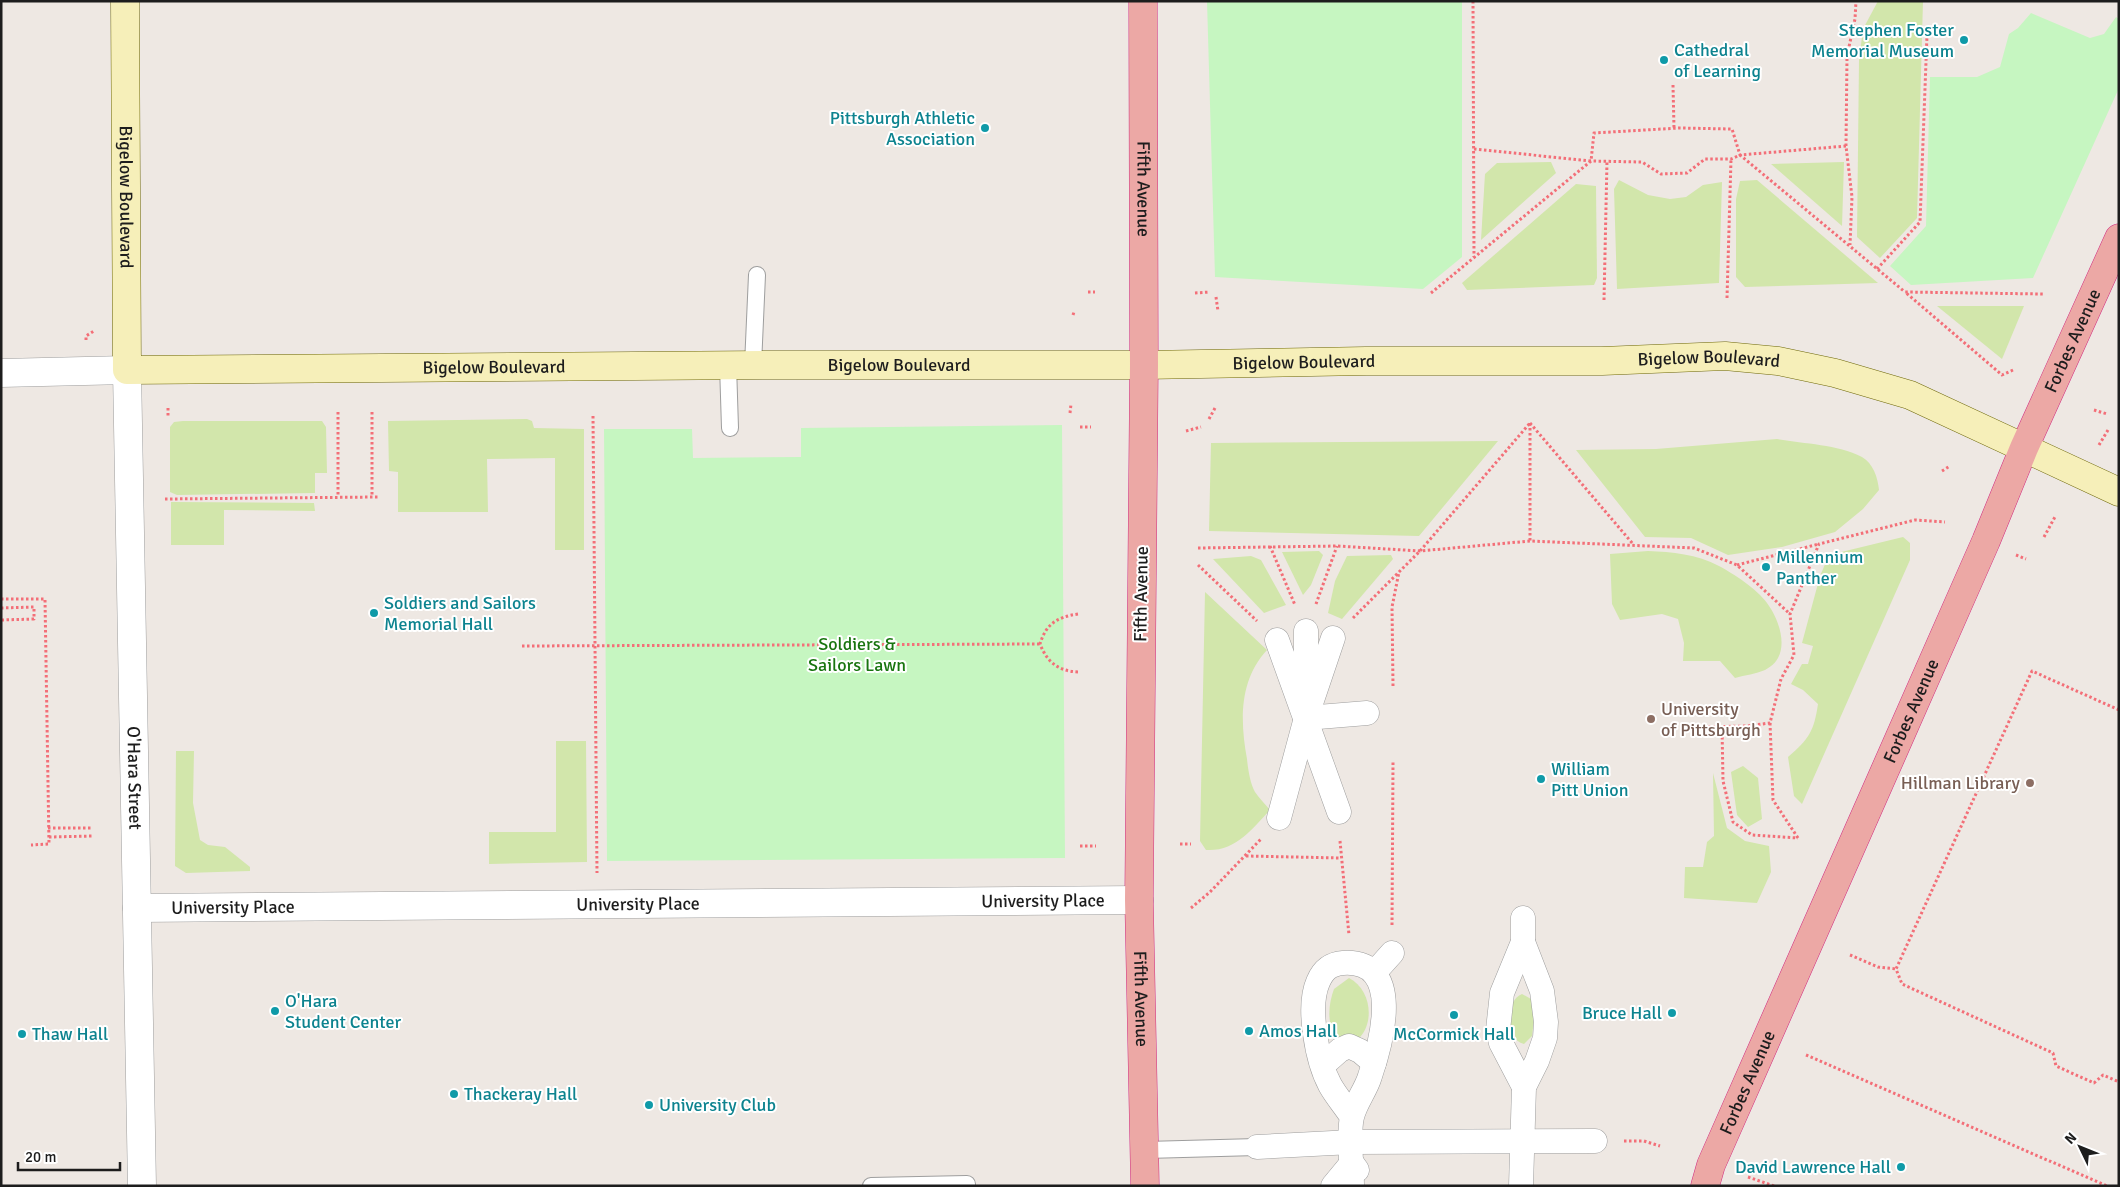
<svg xmlns="http://www.w3.org/2000/svg" width="2120" height="1187" font-family="Signika,sans-serif">
  <style>
    .grass { fill: #d2e6ab }
    .park { fill: #c6f6c1 }
    .lines { fill: none; stroke-linecap: round; stroke-linejoin: round }
    .service-casing { stroke: #9e9e9e; stroke-width: 18 }
    .pedestrian-casing { stroke: #9e9e9e; stroke-width: 25 }
    .minor-casing { stroke: #9e9e9e; stroke-width: 29 }
    .tertiary-casing { stroke: #9e9e9e; stroke-width: 29 }
    .secondary-casing { stroke: #6e680a; stroke-width: 29 }
    .trunk-casing { stroke: #d02c80; stroke-width: 29 }
    .path { stroke: #f36f78; stroke-width: 3; stroke-dasharray: 2.5 2.5; stroke-linecap: butt }
    .service { stroke: #fff; stroke-width: 16 }
    .pedestrian { stroke: #fff; stroke-width: 24 }
    .minor { stroke: #fff; stroke-width: 28 }
    .tertiary { stroke: #fff; stroke-width: 28 }
    .secondary { stroke: #f6efb9; stroke-width: 28 }
    .trunk { stroke: #eca8a5; stroke-width: 28 }
    .culture-dot { fill: #0f9aa8; stroke: #fff; stroke-width: 2 }
    .education-dot { fill: #8d6e63; stroke: #fff; stroke-width: 2 }
    .labels { text-anchor: middle; stroke-width: 4; stroke-linejoin: round; paint-order: stroke }
    .culture-label { font-size: 18px; fill: #0d838f; stroke: #fff; text-anchor: start }
    .street-label { font-size: 18px; fill: #1d1d1d; stroke: #fff }
    .park-label { font-size: 18px; fill: #197510; stroke: #fff }
    .education-label { font-size: 18px; fill: #785e54; stroke: #fff; text-anchor: start }
  </style>
  <rect width="100%" height="100%" fill="#eee8e3"/>
  <!-- grass -->
  <g class="grass">
    <path d="M1878,1H1923L1917,218L1880,258L1857,237L1859,60L1863,29Z"/>
    <path d="M1551,162L1556,173L1481,240L1485,174L1497,163Z"/>
    <path d="M1844,162L1842,226L1771,164Z"/>
    <path d="M1619,180L1648,195L1670,199L1686,197L1703,185L1722,182L1719,283L1617,289L1614,189Z"/>
    <path d="M1757,180L1878,283L1745,287L1736,277V199L1740,181Z"/>
    <path d="M1576,184L1596,186L1597,278L1594,285L1467,290L1462,283Z"/>
    <path d="M1937,306H2024L2002,359Z"/>
    <path d="M527,419L532,421L534,428L584,429V550H555V458L487,459L488,512H398V472L389,471L388,421Z"/>
    <path d="M183,421H322L326,427L327,473H315V493L177,495L170,492V427L174,422Z"/>
    <path d="M1777,439C1804,444 1837,444 1862,457C1873,463 1878,478 1879,490L1863,509L1835,532L1782,547L1728,555L1691,538L1645,537L1576,450L1656,449Z"/>
    <path d="M1498,441L1419,536L1209,531L1211,443Z"/>
    <path d="M171,502L314,503L315,511L224,510V545H171Z"/>
    <path d="M1903,537L1910,543V560L1802,804L1794,796L1788,757C1809,739 1814,731 1818,704L1803,690L1791,684L1802,664H1808L1813,646L1802,643L1820,576L1829,555Z"/>
    <path d="M1319,551L1323,555L1311,585L1303,595L1282,552Z"/>
    <path d="M1648,551C1672,552 1697,554 1719,566C1734,574 1757,589 1767,603C1781,622 1792,657 1765,670C1756,674 1745,675 1735,678L1720,661H1683L1684,643L1678,619L1662,614L1620,620L1612,604L1610,554Z"/>
    <path d="M1391,555L1393,559L1342,619L1328,613L1335,581L1347,556Z"/>
    <path d="M1251,556L1261,560L1286,605L1264,613L1213,559Z"/>
    <path d="M1205,592L1267,650C1239,680 1240,721 1247,759C1248,769 1250,783 1255,792C1259,798 1265,804 1270,810C1252,829 1235,852 1206,850L1200,841Z"/>
    <path d="M556,741H586L587,862L489,864V832H556Z"/>
    <path d="M176,751H194L193,803L200,840L208,845L225,847L250,867V871L186,873L175,866Z"/>
    <path d="M1743,766L1758,778L1762,819L1748,827L1737,815L1731,772Z"/>
    <path d="M1713,773L1727,828L1745,841L1769,846L1771,872L1757,903L1684,898L1685,867H1703L1707,842L1714,836Z"/>
    <path d="M1349,978C1371,989 1376,1024 1357,1040H1339C1326,1027 1328,1005 1334,989Z"/>
    <path d="M1522,994L1531,999L1535,1013L1532,1036L1524,1044C1504,1040 1505,1000 1522,994Z"/>
  </g>
  <!-- park -->
  <g class="park">
    <path d="M1207,1H1462V257L1423,289L1215,277Z"/>
    <path d="M2031,13L2090,38L2104,34L2116,17L2119,19V88L2033,278L1911,285L1890,266L1926,226L1930,77H1977L2000,67L2009,34L2018,28Z"/>
    <path d="M1062,425L1065,858L607,861L604,429H692L693,458L801,457V428Z"/>
  </g>
  <g class="lines">
    <defs>
      <g id="service">
        <path d="M728,365L730,428"/>
        <path d="M753,365L757,275"/>
        <path d="M1146,1150L1257,1147"/>
        <path d="M871,1186L967,1184"/>
      </g>
      <g id="pedestrian">
        <path d="M1277,640L1339,812"/>
        <path d="M1306,697V631"/>
        <path d="M1306,718L1367,713"/>
        <path d="M1279,818L1306,718L1333,638"/>
        <path d="M1523,918V942L1502,993L1498,1030L1501,1043L1524,1087"/>
        <path d="M1375,972L1392,953"/>
        <path d="M1323,1065L1340,1050L1349,1046L1360,1051L1374,1063"/>
        <path d="M1352,1117C1345,1106 1336,1096 1330,1085C1317,1061 1307,1007 1318,982C1323,970 1330,964 1343,963C1404,959 1382,1041 1370,1076C1366,1090 1355,1103 1352,1117C1348,1132 1352,1169 1352,1186"/>
        <path d="M1257,1147L1352,1142L1595,1141"/>
        <path d="M1333,1186L1352,1163L1357,1170"/>
        <path d="M1521,1186L1524,1087L1537,1061L1545,1038L1546,1022L1542,991L1523,942"/>
      </g>
      <g id="minor">
        <path d="M1,373L127,370"/>
        <path id="s1" d="M137,908L1139,900"/>
      </g>
      <g id="tertiary">
        <path id="s2" d="M127,370L142,1186"/>
      </g>
      <g id="secondary">
        <path id="s3" d="M125,1L127,370L762,365H1144L1366,361H1602L1725,356L1778,361L1835,373L1910,395L2119,492"/>
      </g>
      <g id="trunk">
        <path id="s4" d="M1143,1L1144,365L1139,900L1145,1186"/>
        <path id="s5" d="M1705,1186L1711,1165L1986,541L2024,448L2119,238"/>
      </g>
    </defs>
    <!-- service casing -->
    <use href="#service" class="service-casing"/>
    <!-- pedestrian casing -->
    <use href="#pedestrian" class="pedestrian-casing"/>
    <!-- minor casing -->
    <use href="#minor" class="minor-casing"/>
    <!-- tertiary casing -->
    <use href="#tertiary" class="tertiary-casing"/>
    <!-- secondary casing -->
    <use href="#secondary" class="secondary-casing"/>
    <!-- trunk casing -->
    <use href="#trunk" class="trunk-casing"/>
    <!-- path -->
    <g class="path">
      <path d="M1473,1L1474,257"/>
      <path d="M1673,85L1674,128"/>
      <path d="M1846,146L1847,56L1855,19L1856,1"/>
      <path d="M1474,149L1591,161L1594,133L1679,128L1732,129L1740,155L1846,146L1852,197L1850,245"/>
      <path d="M1877,269L1920,222L1927,35"/>
      <path d="M1088,292H1095"/>
      <path d="M1195,293L1210,292"/>
      <path d="M1431,293L1591,161L1642,162L1661,174L1687,173L1705,159H1731L1740,155L1905,292"/>
      <path d="M1216,297L1218,311"/>
      <path d="M1727,298L1731,159"/>
      <path d="M1604,300L1607,161"/>
      <path d="M1073,315L1074,312"/>
      <path d="M86,340V336L94,331"/>
      <path d="M2013,370L2002,375L1905,292L2043,294"/>
      <path d="M168,408V416"/>
      <path d="M2094,410L2107,414"/>
      <path d="M338,412V497"/>
      <path d="M372,412V497"/>
      <path d="M1070,413L1071,404"/>
      <path d="M593,416L597,873"/>
      <path d="M1209,419L1215,408"/>
      <path d="M1530,423L1633,544"/>
      <path d="M1530,423V541"/>
      <path d="M1080,427H1091"/>
      <path d="M1186,431L1201,427"/>
      <path d="M2099,445L2108,430"/>
      <path d="M1942,471L1950,466"/>
      <path d="M165,499L378,497"/>
      <path d="M2044,537L2056,515"/>
      <path d="M1270,546L1295,605"/>
      <path d="M1198,548L1337,546L1420,551L1530,541L1694,548L1737,565L1790,614"/>
      <path d="M2016,555L2026,559"/>
      <path d="M1198,565L1257,621"/>
      <path d="M1737,565L1819,544"/>
      <path d="M1,599H45L49,844L31,845"/>
      <path d="M1316,604L1337,546"/>
      <path d="M1,608L34,607V619L1,620"/>
      <path d="M1353,618L1420,551L1530,423"/>
      <path d="M522,646L1040,644"/>
      <path d="M1078,672C1058,671 1047,662 1040,644C1046,624 1057,617 1078,614"/>
      <path d="M1393,686L1392,607L1399,572"/>
      <path d="M2119,710L2032,671L1896,969L1902,984L2053,1053L2056,1066L2094,1083L2103,1075L2119,1082"/>
      <path d="M1770,723L1773,800L1798,838"/>
      <path d="M1698,727L1747,726L1770,723L1781,679L1794,655L1790,614L1819,544L1915,520L1945,522"/>
      <path d="M1722,727L1723,781L1733,822L1752,835L1798,838"/>
      <path d="M48,828H92"/>
      <path d="M49,837L93,836"/>
      <path d="M1340,841L1349,935"/>
      <path d="M1180,844H1191"/>
      <path d="M1080,846H1096"/>
      <path d="M1246,856L1341,858"/>
      <path d="M1191,908L1210,892L1261,839"/>
      <path d="M1392,925L1393,762"/>
      <path d="M1850,955L1878,967L1896,969"/>
      <path d="M1806,1055L2107,1186"/>
      <path d="M1624,1141H1644L1660,1146"/>
      <path d="M1748,1177L1774,1186"/>
    </g>
    <!-- service -->
    <use href="#service" class="service"/>
    <!-- pedestrian -->
    <use href="#pedestrian" class="pedestrian"/>
    <!-- minor -->
    <use href="#minor" class="minor"/>
    <!-- tertiary -->
    <use href="#tertiary" class="tertiary"/>
    <!-- secondary -->
    <use href="#secondary" class="secondary"/>
    <!-- trunk -->
    <use href="#trunk" class="trunk"/>
  </g>
  <!-- markers -->
  <g class="culture-dot">
    <circle cx="1964" cy="40" r="5"/>
    <circle cx="1664" cy="60" r="5"/>
    <circle cx="985" cy="128" r="5"/>
    <circle cx="1766" cy="567" r="5"/>
    <circle cx="374" cy="613" r="5"/>
    <circle cx="1541" cy="779" r="5"/>
    <circle cx="275" cy="1011" r="5"/>
    <circle cx="1672" cy="1013" r="5"/>
    <circle cx="1454" cy="1015" r="5"/>
    <circle cx="1249" cy="1031" r="5"/>
    <circle cx="22" cy="1034" r="5"/>
    <circle cx="454" cy="1094" r="5"/>
    <circle cx="649" cy="1105" r="5"/>
    <circle cx="1901" cy="1167" r="5"/>
  </g>
  <g class="education-dot">
    <circle cx="1651" cy="719" r="5"/>
    <circle cx="2030" cy="783" r="5"/>
  </g>
  <g class="labels">
    <!-- culture labels -->
    <g class="culture-label">
      <text x="1954" y="36" text-anchor="end">Stephen Foster<tspan x="1954" dy="21">Memorial Museum</tspan></text>
      <text x="1674" y="56">Cathedral<tspan x="1674" dy="21">of Learning</tspan></text>
      <text x="975" y="124" text-anchor="end">Pittsburgh Athletic<tspan x="975" dy="21">Association</tspan></text>
      <text x="1776" y="563">Millennium<tspan x="1776" dy="21">Panther</tspan></text>
      <text x="384" y="609">Soldiers and Sailors<tspan x="384" dy="21">Memorial Hall</tspan></text>
      <text x="1551" y="775">William<tspan x="1551" dy="21">Pitt Union</tspan></text>
      <text x="285" y="1007">O'Hara<tspan x="285" dy="21">Student Center</tspan></text>
      <text x="1662" y="1019" text-anchor="end">Bruce Hall</text>
      <text x="1259" y="1037">Amos Hall</text>
      <text x="32" y="1040">Thaw Hall</text>
      <text x="1454" y="1040" text-anchor="middle">McCormick Hall</text>
      <text x="464" y="1100">Thackeray Hall</text>
      <text x="659" y="1111">University Club</text>
      <text x="1891" y="1173" text-anchor="end">David Lawrence Hall</text>
    </g>
    <!-- street labels -->
    <g class="street-label">
      <text dy="6" stroke="none"><textPath href="#s4" startOffset="188">Fifth Avenue</textPath></text>
      <text dy="6" stroke="none"><textPath href="#s3" startOffset="196">Bigelow Boulevard</textPath></text>
      <text dy="6" stroke="none"><textPath href="#s5" startOffset="922">Forbes Avenue</textPath></text>
      <text dy="6" stroke="none"><textPath href="#s3" startOffset="1951">Bigelow Boulevard</textPath></text>
      <text dy="6" stroke="none"><textPath href="#s3" startOffset="1546">Bigelow Boulevard</textPath></text>
      <text dy="6" stroke="none"><textPath href="#s3" startOffset="1141">Bigelow Boulevard</textPath></text>
      <text dy="6" stroke="none"><textPath href="#s3" startOffset="736">Bigelow Boulevard</textPath></text>
      <text transform="translate(1141 594) rotate(-89)" y="6">Fifth Avenue</text>
      <text dy="6" stroke="none"><textPath href="#s5" startOffset="518">Forbes Avenue</textPath></text>
      <text dy="6" stroke="none"><textPath href="#s2" startOffset="408">O'Hara Street</textPath></text>
      <text dy="6" stroke="none"><textPath href="#s1" startOffset="906">University Place</textPath></text>
      <text dy="6" stroke="none"><textPath href="#s1" startOffset="501">University Place</textPath></text>
      <text dy="6" stroke="none"><textPath href="#s1" startOffset="96">University Place</textPath></text>
      <text dy="6" stroke="none"><textPath href="#s4" startOffset="998">Fifth Avenue</textPath></text>
      <text dy="6" stroke="none"><textPath href="#s5" startOffset="112">Forbes Avenue</textPath></text>
    </g>
    <!-- park labels -->
    <g class="park-label">
      <text x="857" y="650">Soldiers &amp;<tspan x="857" dy="21">Sailors Lawn</tspan></text>
    </g>
    <!-- education labels -->
    <g class="education-label">
      <text x="1661" y="715">University<tspan x="1661" dy="21">of Pittsburgh</tspan></text>
      <text x="2020" y="789" text-anchor="end">Hillman Library</text>
    </g>
  </g>
  <!-- border -->
  <rect width="2120" height="1187" fill="none" stroke="#1d1d1d" stroke-width="5"/>
  <!-- north arrow -->
  <g transform="translate(2080 1147) rotate(313)" stroke="#ffffff" stroke-width="4" paint-order="stroke">
  <path d="M0-4L9 19L0 12L-9 19Z" fill="#1d1d1d"/>
  <text y="-8" font-size="14" font-weight="bold" text-anchor="middle" fill="#1d1d1d">N</text>
  </g>
  <!-- scale -->
  <path d="M18 1162v8h102v-8" fill="none" stroke="#1d1d1d" stroke-width="2.5"/>
  <text x="25" y="1162" font-size="15" fill="#1d1d1d" stroke="#ffffff" stroke-width="4" paint-order="stroke">20 m</text>
</svg>
